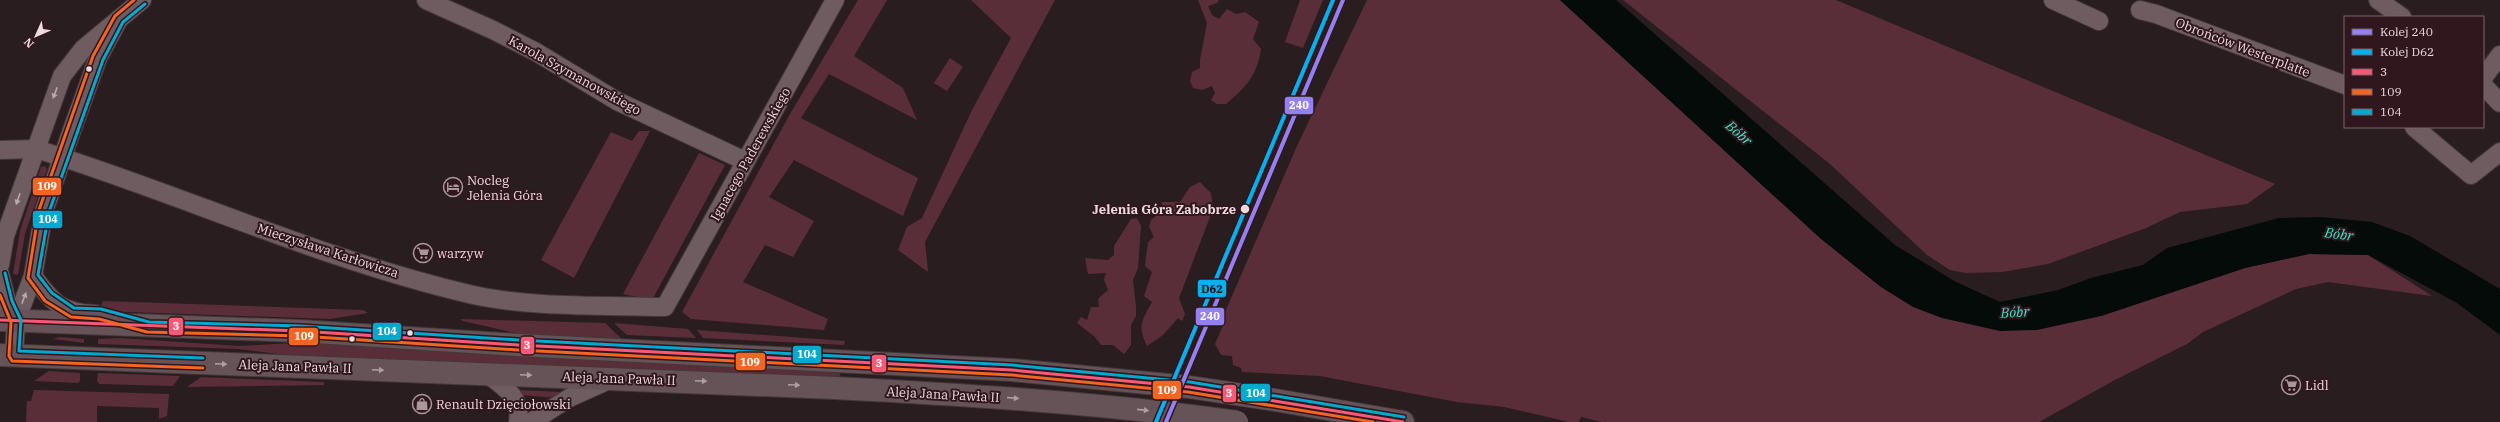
<svg xmlns="http://www.w3.org/2000/svg" width="2500" height="422" font-family="'IBM Plex Serif',serif">
  <style>
    .green { fill: #5a2e39 }
    .water { fill: #040b09 }
    .lines { fill: none; stroke-linecap: round; stroke-linejoin: round }
    .minor-casing { stroke: #44383b; stroke-width: 20 }
    .major-casing { stroke: #44383b; stroke-width: 24 }
    .minor { stroke: #6e5c60; stroke-width: 18 }
    .major { stroke: #665357; stroke-width: 22 }
    .rail-casing { stroke: #6b5c5f; stroke-width: 4.5 }
    .rail { stroke: #30171d; stroke-width: 3; stroke-dasharray: 9; stroke-linecap: butt }
    .major-bridge-casing { stroke: #44383b; stroke-width: 24; stroke-linecap: butt }
    .major-bridge { stroke: #665357; stroke-width: 22 }
    .bus-1-casing { stroke: #30171d; stroke-width: 6 }
    .bus-2-casing { stroke: #30171d; stroke-width: 6 }
    .bus-3-casing { stroke: #30171d; stroke-width: 6 }
    .bus-1 { stroke: #f75a77; stroke-width: 3 }
    .bus-2 { stroke: #f26522; stroke-width: 3 }
    .bus-3 { stroke: #00a9ce; stroke-width: 3 }
    .rail-1-casing { stroke: #30171d; stroke-width: 7 }
    .rail-2-casing { stroke: #30171d; stroke-width: 7 }
    .rail-1 { stroke: #9380f3; stroke-width: 4 }
    .rail-2 { stroke: #00b0f0; stroke-width: 4 }
    .oneway { fill: #baa8ab }
    .oneway2 { fill: #b09da1 }
    .bus-dot { fill: #ecdadd; stroke: #30171d; stroke-width: 1.5 }
    .labels { text-anchor: middle; stroke-width: 4; stroke-linejoin: round; paint-order: stroke }
    .street-label { font-size: 13px; fill: #ecdadd; stroke: #30171d }
    .poi-label { font-size: 13px; fill: #ecdadd; stroke: #30171d; text-anchor: start }
    .stop-label { font-size: 13px; font-weight: bold; fill: #ecdadd; stroke: #30171d; text-anchor: end }
    .water-label { font-size: 14px; font-style: italic; fill: #3ce3ca; stroke: #30171d }
    .line-badge { stroke: #30171d; stroke-width: 1.5 }
    .badge-label { font-size: 11px; text-anchor: middle; font-weight: bold; fill: #fff }
    .pale-badge-label { font-size: 11px; text-anchor: middle; font-weight: bold; fill: #111 }
  </style>
  <rect width="100%" height="100%" fill="#2a1d20"/>
  <!-- green -->
  <g class="green">
    <path d="M858,0H887L854,56L903,88L917,120L829,74L801,118L918,178L903,216L794,160L769,197L814,221L793,257L765,245L743,282L828,319L824,330L691,319L682,312L790,114Z"/>
    <path d="M971,0H1055L925,242L928,272L898,250L907,227L922,218L972,110L1011,38Z"/>
    <path d="M1198,0H1219L1217,3L1208,6L1212,15L1219,19L1227,9L1236,14L1245,12L1259,22L1253,39L1261,49C1257,76 1246,87 1226,104H1217L1211,100L1215,93L1212,86L1202,90L1193,88L1190,81L1192,72L1200,68V60L1207,23Z"/>
    <path d="M1300,0H1323L1303,48L1285,42Z"/>
    <path d="M1367,0H1560L1820,238L1881,287L2101,316L2245,268L2309,254L2368,255L2432,296L2328,282L2296,289L2203,332L2187,344L2113,381L2039,422H1602L1581,417L1579,422H1569L1504,407L1457,402L1320,376L1242,372L1241,368L1233,365L1232,356L1221,355L1215,344L1225,321L1222,319L1297,146Z"/>
    <path d="M1623,0H1836L2275,184L2247,204L2180,212L2146,228L2048,264L2002,272L1966,273L1950,270L1927,255L1830,164Z"/>
    <path d="M950,58L963,67L947,91L934,83Z"/>
    <path d="M639,131H650L574,278L541,260L611,132L632,141Z"/>
    <path d="M699,153L725,165L652,300L623,294Z"/>
    <path d="M45,166L47,169L25,234L18,275L13,274L20,231L41,167Z"/>
    <path d="M1200,182L1211,193L1213,209L1179,298L1185,314L1182,321L1178,318L1163,335L1147,346C1137,325 1142,321 1152,302L1144,296L1152,272L1145,266L1148,242L1154,237L1149,227L1151,220L1161,212L1162,202H1180L1190,187Z"/>
    <path d="M1137,218L1141,226L1138,268L1133,280L1136,307V316L1131,325V345L1124,354L1113,345H1101L1094,336L1077,323L1081,317L1087,320L1091,307H1099L1098,299L1108,290L1104,280L1106,273L1088,274L1085,258L1108,260L1114,255V246L1131,219Z"/>
    <path d="M103,301L363,310L368,313L330,319L99,311Z"/>
    <path d="M460,319L605,323L623,340L520,334L463,321Z"/>
    <path d="M614,323L688,329L696,338L627,335Z"/>
    <path d="M697,330L845,341L844,345L703,338Z"/>
    <path d="M60,337L84,339V343L53,339Z"/>
    <path d="M120,338L239,346L310,342L840,371V376H825V379L311,358L239,349L98,344V339Z"/>
    <path d="M49,371L80,373V381L78,383L34,381Z"/>
    <path d="M98,373L180,376L173,386L99,384L97,381Z"/>
    <path d="M201,377L324,382V385L187,387Z"/>
    <path d="M34,390L169,394L167,416L159,419V408L97,406V422H26L27,401H31Z"/>
    <path d="M518,390L563,392L557,398L520,395Z"/>
  </g>
  <!-- water -->
  <path class="water" d="M1560,0H1616L1895,245L1956,282L2000,302L2058,290L2091,278L2143,265L2167,248L2279,218L2321,217L2372,222L2410,236L2500,289V335L2457,303L2368,255L2309,254L2245,268L2101,316L2037,330L2000,331L1942,318L1913,307L1881,287L1820,238Z"/>
  <g class="lines">
    <defs>
      <g id="minor">
        <path d="M426,0L493,30L536,52L617,101L745,161"/>
        <path d="M2053,0L2099,21"/>
        <path d="M2378,0L2402,17"/>
        <path d="M2140,10L2156,14L2345,85"/>
        <path d="M2483,78L2500,55"/>
        <path d="M2483,85L2500,103"/>
        <path d="M2414,127L2471,175L2500,152"/>
        <path d="M0,150L36,149C181,194 320,259 469,294C528,308 603,305 665,307L835,0"/>
        <path d="M0,265L5,236L62,76L83,49L142,0"/>
        <path d="M0,274L7,303L16,321L14,356"/>
        <path d="M33,276C52,302 61,313 95,314"/>
        <path d="M16,321L33,276L44,211L72,130L98,58L119,19"/>
        <path d="M487,374C504,387 522,397 518,422"/>
        <path d="M531,422L569,398L609,380"/>
      </g>
      <g id="major">
        <path d="M0,320L300,331L518,345L1012,370L1189,387L1269,399L1403,422"/>
        <path d="M0,355L835,388"/>
      </g>
    </defs>
    <!-- minor casing -->
    <use href="#minor" class="minor-casing"/>
    <!-- major casing -->
    <use href="#major" class="major-casing"/>
    <!-- minor -->
    <use href="#minor" class="minor"/>
    <!-- major -->
    <use href="#major" class="major"/>
    <defs>
      <path id="rail" d="M1166,422L1178,392"/>
    </defs>
    <!-- rail casing -->
    <use href="#rail" class="rail-casing"/>
    <!-- rail -->
    <use href="#rail" class="rail"/>
    <defs>
      <path id="major-bridge" d="M835,388C969,395 1103,403 1237,422"/>
    </defs>
    <!-- major-bridge casing -->
    <use href="#major-bridge" class="major-bridge-casing"/>
    <!-- major-bridge -->
    <use href="#major-bridge" class="major-bridge"/>
    <defs>
      <path id="bus-1" d="M0,320L300,331L518,345L1012,370L1189,387L1403,422"/>
      <g id="bus-2">
        <path d="M134,0L115,16L93,56L39,210L28,278L45,301L71,317L99,319L147,332L300,336L518,350L1012,375L1188,392L1373,422"/>
        <path d="M0,295L11,322L9,356L12,361L203,368"/>
      </g>
      <g id="bus-3">
        <path d="M145,4L123,22L103,60L49,212L38,275L52,293L74,308L101,309L149,322L300,326L518,340L1012,365L1190,382L1404,417"/>
        <path d="M5,273L12,301L21,320L19,351L203,358"/>
      </g>
    </defs>
    <!-- bus-1 casing -->
    <use href="#bus-1" class="bus-1-casing"/>
    <!-- bus-2 casing -->
    <use href="#bus-2" class="bus-2-casing"/>
    <!-- bus-3 casing -->
    <use href="#bus-3" class="bus-3-casing"/>
    <!-- bus-1 -->
    <use href="#bus-1" class="bus-1"/>
    <!-- bus-2 -->
    <use href="#bus-2" class="bus-2"/>
    <!-- bus-3 -->
    <use href="#bus-3" class="bus-3"/>
    <defs>
      <path id="rail-1" d="M1166,422L1343,0"/>
      <path id="rail-2" d="M1156,422L1333,0"/>
    </defs>
    <!-- rail-1 casing -->
    <use href="#rail-1" class="rail-1-casing"/>
    <!-- rail-2 casing -->
    <use href="#rail-2" class="rail-2-casing"/>
    <!-- rail-1 -->
    <use href="#rail-1" class="rail-1"/>
    <!-- rail-2 -->
    <use href="#rail-2" class="rail-2"/>
  </g>
  <!-- one-way arrows -->
  <defs><path id="oneway-solid" d="M-6-.8H1V-3.2L6.5 0L1 3.2V.8H-6Z"/></defs>
  <g class="oneway">
    <use href="#oneway-solid" transform="translate(55 93) rotate(111)"/>
    <use href="#oneway-solid" transform="translate(18 199) rotate(109)"/>
    <use href="#oneway-solid" transform="translate(24 298) rotate(-69)"/>
  </g>
  <g class="oneway2">
    <use href="#oneway-solid" transform="translate(221 364) rotate(2)"/>
    <use href="#oneway-solid" transform="translate(378 370) rotate(2)"/>
    <use href="#oneway-solid" transform="translate(526 375) rotate(2)"/>
    <use href="#oneway-solid" transform="translate(701 381) rotate(3)"/>
    <use href="#oneway-solid" transform="translate(794 385) rotate(3)"/>
    <use href="#oneway-solid" transform="translate(1013 398) rotate(5)"/>
    <use href="#oneway-solid" transform="translate(1143 410) rotate(6)"/>
  </g>
  <!-- icons -->
  <defs>
    <symbol id="hotel-ring" viewBox="-11 -11 22 22"><circle r="9.5" fill="#30171d" stroke="#a8989b" stroke-width="1.5"/><path d="M-6-4.5h1.5V1H6V5H4.5V3h-9V5H-6ZM-4 0a1.8 1.8 0 1 1 3.6 0ZM.5 0V-2.5h3Q6-2.5 6 0Z" fill="#a8989b"/></symbol>
    <symbol id="supermarket-ring" viewBox="-11 -11 22 22"><circle r="9.5" fill="#30171d" stroke="#a8989b" stroke-width="1.5"/><path d="M-6-5.5h2.5l.6 2H6L4.5 2H-2.5L-4.4-4H-6ZM-1.5 3.2a1.3 1.3 0 1 0 .1 0ZM3 3.2a1.3 1.3 0 1 0 .1 0Z" fill="#a8989b"/></symbol>
    <symbol id="shop-ring" viewBox="-11 -11 22 22"><circle r="9.5" fill="#30171d" stroke="#a8989b" stroke-width="1.5"/><path d="M-5-2.5h2.3a2.7 3.5 0 0 1 5.4 0H5L5.5 6h-11ZM-1.5-2.5h3a1.5 2.3 0 0 0-3 0Z" fill="#a8989b"/></symbol>
  </defs>
  <g fill-rule="evenodd">
    <use href="#hotel-ring" x="442" y="176" width="22" height="22"/>
    <use href="#supermarket-ring" x="412" y="242" width="22" height="22"/>
    <use href="#supermarket-ring" x="2280" y="374" width="22" height="22"/>
    <use href="#shop-ring" x="411" y="393" width="22" height="22"/>
  </g>
  <!-- markers -->
  <g class="bus-dot">
    <circle cx="89" cy="69" r="3.5"/>
    <circle cx="1245" cy="209" r="5"/>
    <circle cx="410" cy="333" r="3.5"/>
    <circle cx="352" cy="339" r="3.5"/>
  </g>
  <g class="labels">
    <!-- street labels -->
    <g class="street-label">
      <text transform="translate(2243 47) rotate(21)" y="5">Obrońców Westerplatte</text>
      <text transform="translate(575 75) rotate(29)" y="5">Karola Szymanowskiego</text>
      <text transform="translate(750 154) rotate(-61)" y="5">Ignacego Paderewskiego</text>
      <text transform="translate(328 250) rotate(18)" y="5">Mieczysława Karłowicza</text>
      <text transform="translate(295 366) rotate(2)" y="5">Aleja Jana Pawła II</text>
      <text transform="translate(619 378) rotate(2)" y="5">Aleja Jana Pawła II</text>
      <text transform="translate(943 394) rotate(3)" y="5">Aleja Jana Pawła II</text>
    </g>
    <!-- poi labels -->
    <g class="poi-label">
      <text x="467" y="185">Nocleg<tspan x="467" dy="15">Jelenia Góra</tspan></text>
      <text x="437" y="258">warzyw</text>
      <text x="2305" y="390">Lidl</text>
      <text x="436" y="409">Renault Dzięciołowski</text>
    </g>
    <!-- stop labels -->
    <g class="stop-label">
      <text x="1236" y="214">Jelenia Góra Zabobrze</text>
    </g>
    <!-- water labels -->
    <g class="water-label">
      <text transform="translate(1739 133) rotate(41)" y="5">Bóbr</text>
      <text transform="translate(2339 234) rotate(8)" y="5">Bóbr</text>
      <text transform="translate(2015 312) rotate(-3)" y="5">Bóbr</text>
    </g>
  </g>
  <g class="line-badge">
    <rect x="1284" y="96" width="30" height="19" rx="4" fill="#9380f3"/>
    <rect x="32" y="177" width="30" height="19" rx="4" fill="#f26522"/>
    <rect x="32" y="210" width="31" height="19" rx="4" fill="#00a9ce"/>
    <rect x="1197" y="279" width="30" height="19" rx="4" fill="#00b0f0"/>
    <rect x="1195" y="307" width="30" height="19" rx="4" fill="#9380f3"/>
    <rect x="168" y="317" width="16" height="19" rx="4" fill="#f75a77"/>
    <rect x="372" y="322" width="30" height="19" rx="4" fill="#00a9ce"/>
    <rect x="288" y="327" width="31" height="19" rx="4" fill="#f26522"/>
    <rect x="520" y="336" width="15" height="19" rx="4" fill="#f75a77"/>
    <rect x="792" y="345" width="30" height="19" rx="4" fill="#00a9ce"/>
    <rect x="735" y="352" width="31" height="19" rx="4" fill="#f26522"/>
    <rect x="871" y="354" width="16" height="19" rx="4" fill="#f75a77"/>
    <rect x="1152" y="380" width="30" height="20" rx="4" fill="#f26522"/>
    <rect x="1240" y="383" width="31" height="19" rx="4" fill="#00a9ce"/>
    <rect x="1222" y="384" width="15" height="19" rx="4" fill="#f75a77"/>
  </g>
  <g class="badge-label">
    <text x="1299" y="109">240</text>
    <text x="47" y="190">109</text>
    <text x="48" y="223">104</text>
    <text x="1210" y="320">240</text>
    <text x="176" y="330">3</text>
    <text x="387" y="335">104</text>
    <text x="304" y="340">109</text>
    <text x="527" y="349">3</text>
    <text x="807" y="358">104</text>
    <text x="750" y="366">109</text>
    <text x="879" y="367">3</text>
    <text x="1167" y="394">109</text>
    <text x="1256" y="397">104</text>
    <text x="1229" y="397">3</text>
  </g>
  <g class="pale-badge-label">
    <text x="1212" y="293">D62</text>
  </g>
  <!-- legend -->
  <rect x="2344" y="16" width="140" height="112" fill="#30171d" stroke="#7b656a"/>
  <rect x="2352" y="29" width="20" height="6" fill="#9380f3" stroke="#7b656a"/>
  <text x="2380" y="36" font-size="12" fill="#ecdadd">Kolej 240</text>
  <rect x="2352" y="49" width="20" height="6" fill="#00b0f0" stroke="#7b656a"/>
  <text x="2380" y="56" font-size="12" fill="#ecdadd">Kolej D62</text>
  <rect x="2352" y="69" width="20" height="6" fill="#f75a77" stroke="#7b656a"/>
  <text x="2380" y="76" font-size="12" fill="#ecdadd">3</text>
  <rect x="2352" y="89" width="20" height="6" fill="#f26522" stroke="#7b656a"/>
  <text x="2380" y="96" font-size="12" fill="#ecdadd">109</text>
  <rect x="2352" y="109" width="20" height="6" fill="#00a9ce" stroke="#7b656a"/>
  <text x="2380" y="116" font-size="12" fill="#ecdadd">104</text>
  <!-- north arrow -->
  <g transform="translate(36 36) rotate(225)" stroke="#30171d" stroke-width="3" paint-order="stroke">
  <path d="M0-3L7 15L0 10L-7 15Z" fill="#ecdadd"/>
  <text y="-6" font-size="11" font-weight="bold" text-anchor="middle" fill="#ecdadd">N</text>
  </g>
</svg>
